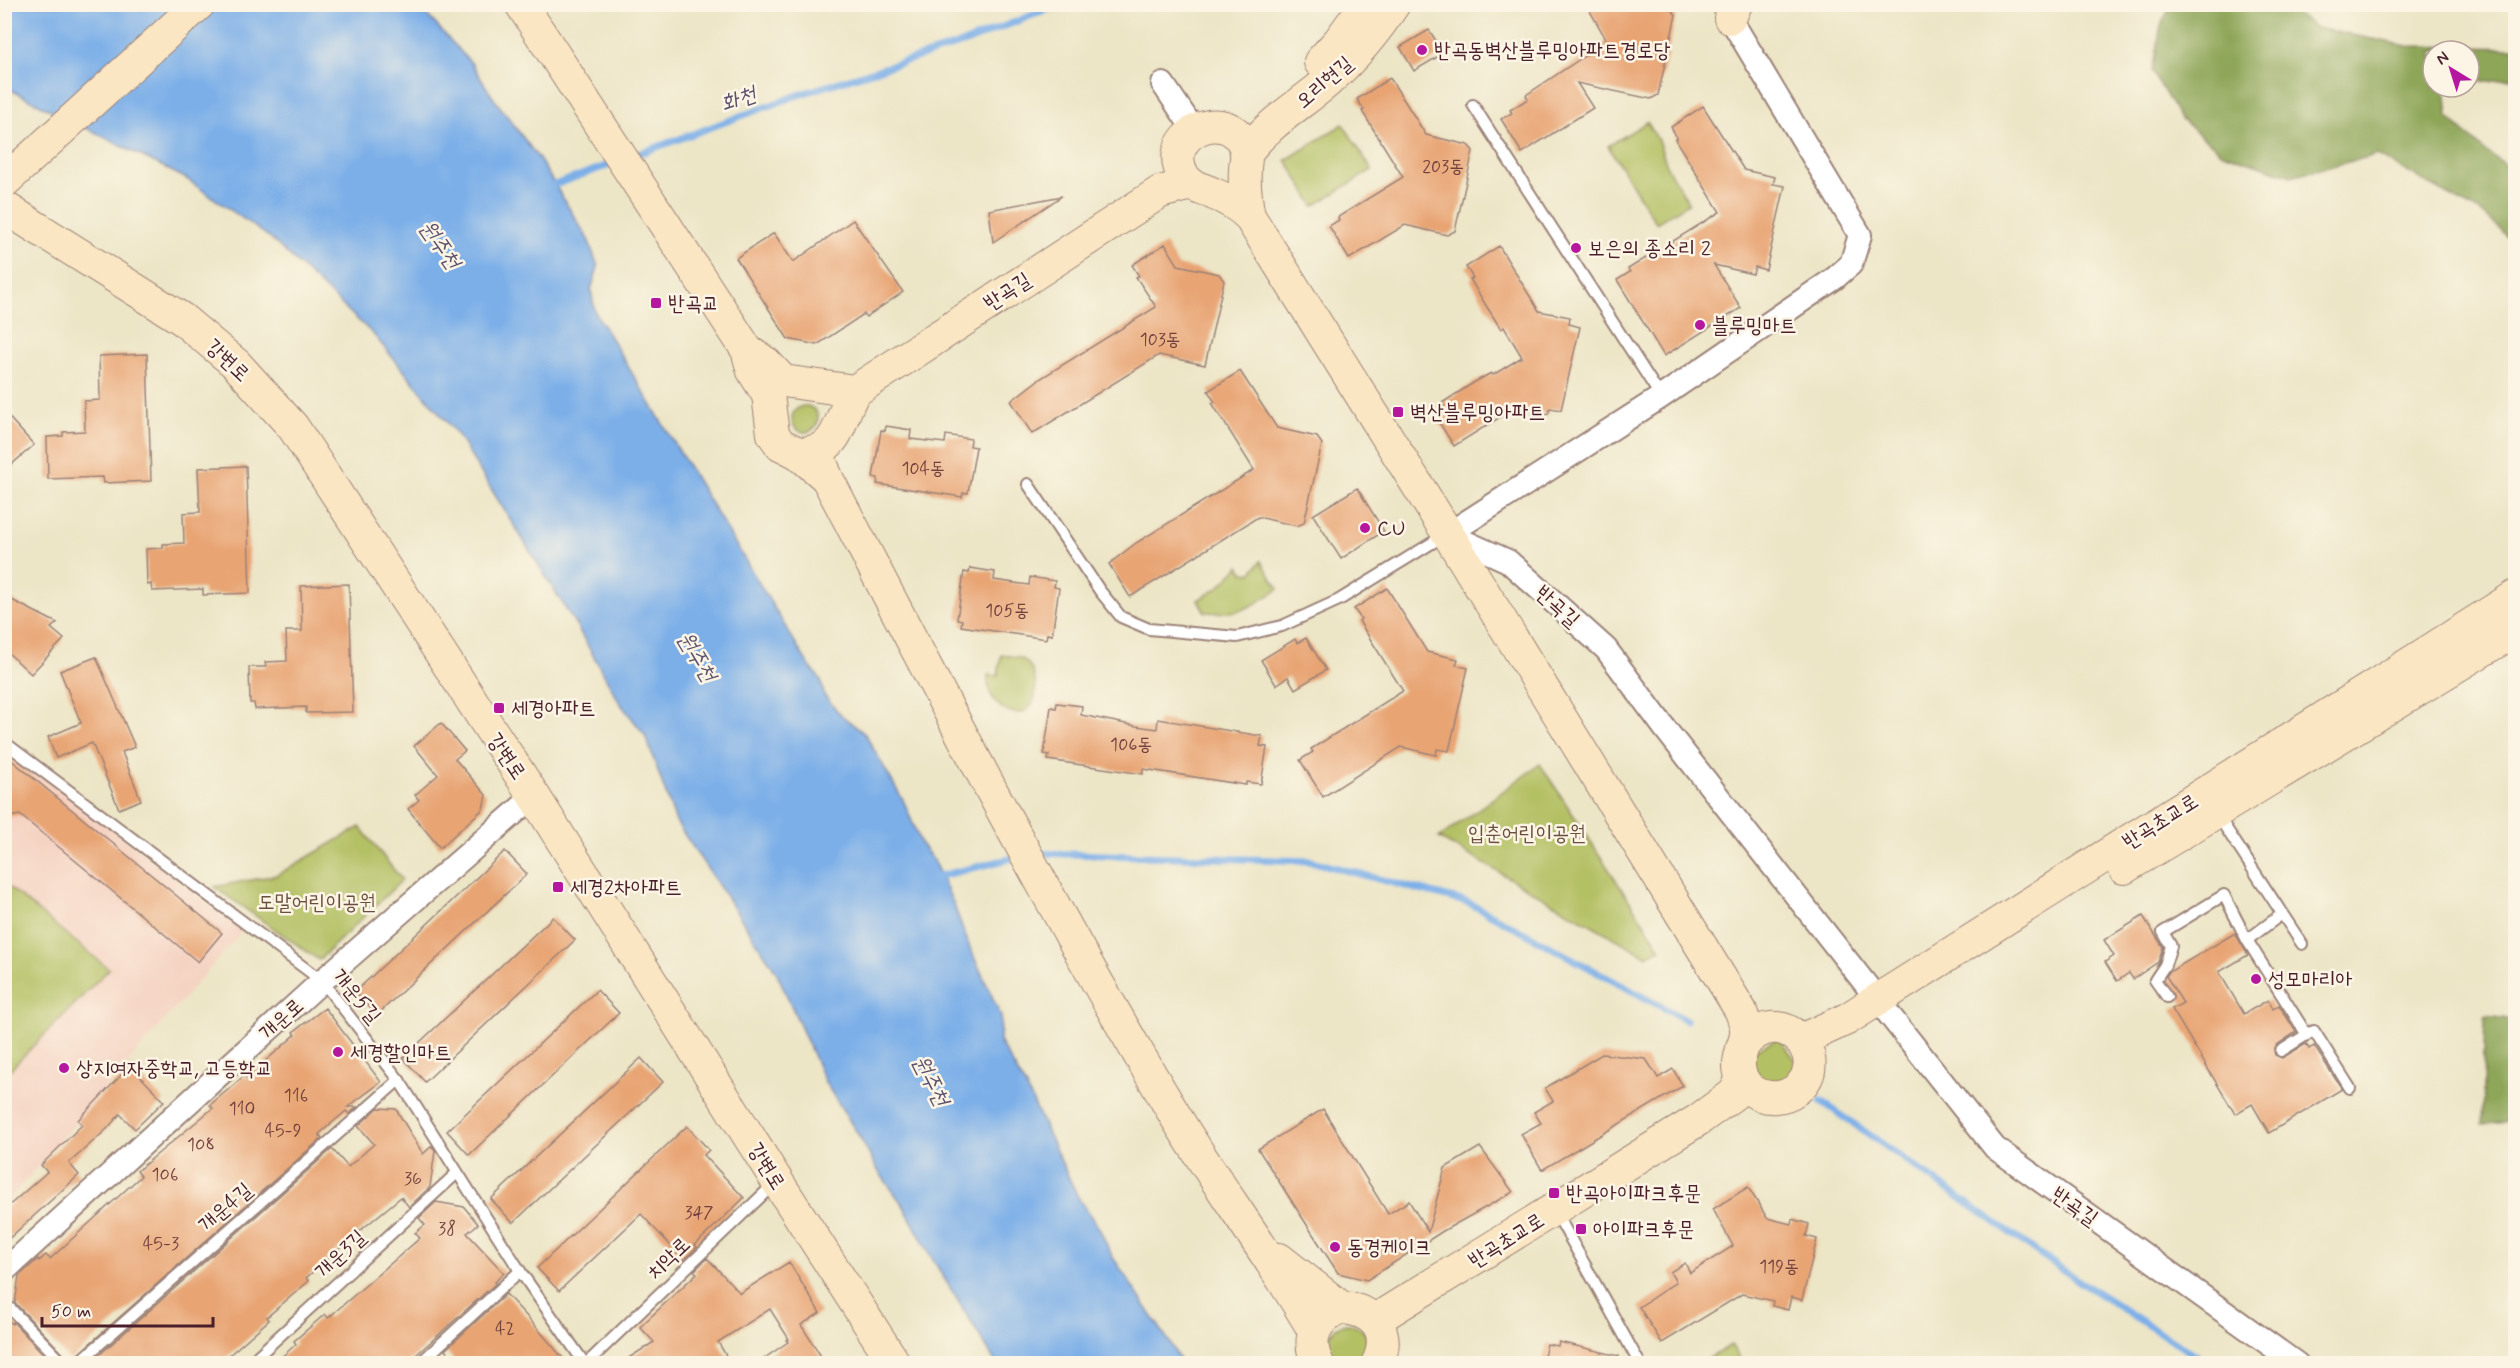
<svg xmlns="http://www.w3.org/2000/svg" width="2520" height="1368" font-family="Mynerve,'Poor Story',sans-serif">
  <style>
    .built { fill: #f5d3c2 }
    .green { fill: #b3c063; stroke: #7e7047; stroke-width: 1.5 }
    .forest { fill: #8ea659; stroke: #6c6242; stroke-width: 1.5 }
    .water { fill: #7bafe8; stroke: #62678a; stroke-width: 1.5 }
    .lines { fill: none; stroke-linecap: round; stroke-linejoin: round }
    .stream { stroke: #7bafe8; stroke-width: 7 }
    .building { fill: #e8a473 }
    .lane-casing { stroke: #9b8278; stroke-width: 14 }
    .street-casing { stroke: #9b8278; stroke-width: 26 }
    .secondary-casing { stroke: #9b8278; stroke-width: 34 }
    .lane { stroke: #fff; stroke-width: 10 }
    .street { stroke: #fff; stroke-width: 22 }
    .secondary { stroke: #fbe6c3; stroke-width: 32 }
    .poi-dot { fill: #b5179e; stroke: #fcf5e5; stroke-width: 2 }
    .labels { text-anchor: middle; stroke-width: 5; stroke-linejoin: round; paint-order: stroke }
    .number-label { font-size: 18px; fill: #72403d }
    .poi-label { font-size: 21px; fill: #4a1f2b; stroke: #fcf5e5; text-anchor: start }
    .street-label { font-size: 21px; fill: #4a1f2b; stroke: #fcf5e5 }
    .park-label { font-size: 21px; fill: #6a4f3c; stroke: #fcf5e5 }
    .water-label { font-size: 22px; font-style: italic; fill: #5b516d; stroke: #fcf5e5 }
  </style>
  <rect width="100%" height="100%" fill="#fcf5e5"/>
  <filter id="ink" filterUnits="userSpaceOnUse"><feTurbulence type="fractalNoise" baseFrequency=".0167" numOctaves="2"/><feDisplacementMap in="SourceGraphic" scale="12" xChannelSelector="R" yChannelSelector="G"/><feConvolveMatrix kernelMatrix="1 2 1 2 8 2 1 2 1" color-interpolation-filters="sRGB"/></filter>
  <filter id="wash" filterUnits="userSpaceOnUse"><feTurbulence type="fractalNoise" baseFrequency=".008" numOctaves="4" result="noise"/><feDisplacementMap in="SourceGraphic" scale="24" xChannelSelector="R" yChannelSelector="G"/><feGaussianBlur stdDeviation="1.35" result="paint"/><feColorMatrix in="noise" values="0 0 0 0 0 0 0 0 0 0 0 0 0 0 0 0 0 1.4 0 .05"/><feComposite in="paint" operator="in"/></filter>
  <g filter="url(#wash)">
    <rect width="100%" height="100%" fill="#ece5c6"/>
    <!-- built -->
    <path class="built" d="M5,745L242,931L5,1204Z"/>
    <!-- green -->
    <g class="green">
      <path d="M1647,122L1658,140L1668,169L1689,203L1656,223L1608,146Z"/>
      <path d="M1343,124L1372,170L1314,206L1286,160Z"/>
      <circle cx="805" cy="419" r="13"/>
      <path d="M1261,561L1279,589C1249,608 1242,615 1205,612L1198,600L1218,588L1239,566L1244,573H1251Z"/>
      <path d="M1001,655C1007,656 1015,656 1020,658C1036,664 1039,691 1032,704C1030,709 1025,711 1021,713C1000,714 986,696 988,675L998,676Z"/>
      <path d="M1540,764L1661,949L1646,956L1439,838Z"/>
      <path d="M360,827L402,880L319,960L214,887L277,875Z"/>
      <path d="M5,884L109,969L5,1075Z"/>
      <path d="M1779,1038L1798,1063L1786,1084L1756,1080L1751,1052Z"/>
      <circle cx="1348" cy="1344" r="20"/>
      <path d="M1731,1345L1743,1363H1701Z"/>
    </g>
    <!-- forest -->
    <g class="forest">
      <path d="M2171,5H2284L2317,28L2408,46L2515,48V78L2469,83V51H2433V87H2445L2448,117L2485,151L2515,171V244L2485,215L2377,155L2291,176L2223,153L2180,119L2152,71L2161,25Z"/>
      <path d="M2485,1016L2515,1020V1122L2482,1124Z"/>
    </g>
    <!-- water -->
    <path class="water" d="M4,5H418L472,64L492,96L539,159L588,239L598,267L591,290L595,312L808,664L821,680L824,695L840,714L865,734L904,802L921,844L933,860L952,900L970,948L1001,1016L1000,1043L1026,1087L1079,1199L1099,1228L1112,1256L1168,1340L1181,1363H996L932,1258L903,1205L879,1172L856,1131L825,1082L776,971L676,822L645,735L620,703L576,625L457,434L373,334L269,237L185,178L5,87Z"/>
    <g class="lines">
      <!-- stream -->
      <g class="stream">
        <path d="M630,157L801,94L963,43L1060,4"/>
        <path d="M546,188L614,163"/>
        <path d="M1034,853L1311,861L1469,903L1686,1020"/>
        <path d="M932,878L1017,857"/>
        <path d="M1821,1101L2076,1279L2209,1364"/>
      </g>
    </g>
    <g id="blocks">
      <!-- building -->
      <g class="building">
        <path d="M1586,4H1652L1671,9L1676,15L1658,95L1651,99L1577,83L1593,108L1522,153L1501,119L1512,113L1510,110L1528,99L1526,95L1607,41Z"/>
        <path d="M1429,30L1444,53L1414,71L1400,47Z"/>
        <path d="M1390,78L1426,135L1468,145L1473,151L1455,231L1447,235L1405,225L1349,259L1329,226L1339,220L1338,217L1403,177L1362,111L1364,110L1357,99Z"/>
        <path d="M1703,106L1744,170L1775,177L1773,184L1785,186L1766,270L1755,267L1753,274L1714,265L1741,308L1664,356L1617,280L1630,272L1628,269L1720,212L1675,139L1677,138L1671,127Z"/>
        <path d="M1062,196L993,242L989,210Z"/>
        <path d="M853,220L903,292L866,317L864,314L817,345L788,339L736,258L774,233L793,262Z"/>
        <path d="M1165,244L1178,265L1219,274L1224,281L1205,365L1159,355L1032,434L1011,401L1038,380L1156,307L1136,277L1139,276L1132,265Z"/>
        <path d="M1499,246L1539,311L1570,317L1569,324L1580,327L1561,410L1550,408L1548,414L1516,407L1454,446L1433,413L1444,406L1442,403L1473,383L1491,373L1493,375L1522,357L1504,327L1501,329L1485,304L1470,279L1473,278L1466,267Z"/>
        <path d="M147,354L151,481L104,483L103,477L48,479L47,437L63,436V432L85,431L84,401L100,400L99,356Z"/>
        <path d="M1240,371L1277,428L1317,437L1322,444L1304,523L1297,526L1258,517L1130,597L1109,564L1136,543L1254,470L1212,403L1215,402L1208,391Z"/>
        <path d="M4,412L34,445L4,471Z"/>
        <path d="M886,426L911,430L910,439L945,443L946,435L971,439L970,446L976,447L968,493H963L962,497L877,484L878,478L873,477L881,430L885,431Z"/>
        <path d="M246,466L250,593L203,595V589L152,591L151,584L147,585L146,549L163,548V544L184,543L183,513L200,512L198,468Z"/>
        <path d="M1357,488L1384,531L1341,559L1313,515Z"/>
        <path d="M970,568L995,572L994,580L1029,585L1030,577L1055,581L1054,587L1059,588L1052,635L1047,634L1046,639L961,626L962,620L957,619L964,572L969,573Z"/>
        <path d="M349,584L353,712L306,713V707L255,709L254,703H250L249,667H266L265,662L287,661L286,631H302L301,586Z"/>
        <path d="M1387,588L1427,652L1458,659L1456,665L1468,668L1449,751L1437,749L1436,755L1401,747L1323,797L1300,760L1313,752L1311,749L1403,691L1359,621L1361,619L1354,609Z"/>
        <path d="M4,596L57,623L51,628L64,639L31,674L4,649Z"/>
        <path d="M1306,638L1326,670L1295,689L1288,677L1276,685L1261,660L1295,639L1297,643Z"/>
        <path d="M96,657L135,747L122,752L141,800L119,809L92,743L56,758L48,737L81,723L60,671Z"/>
        <path d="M1057,703L1082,706L1081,715L1136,726L1157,729L1158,719L1262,736L1260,746L1267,747L1261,784L1246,782V785L1143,769V774L1048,760L1049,755L1044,754L1051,707L1056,708Z"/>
        <path d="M441,723L465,751L455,759L486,795L483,809L440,848L408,809L419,800L415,795L438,775L414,746Z"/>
        <path d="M4,754L222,933L198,962L20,815L4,818Z"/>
        <path d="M505,851L527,874L377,1015L355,992Z"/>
        <path d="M2143,916L2163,947L2158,962L2133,979L2129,973L2117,981L2105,962L2114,956L2104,940Z"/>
        <path d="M553,917L575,940L425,1082L403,1058Z"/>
        <path d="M2235,933L2248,955L2219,972L2244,1014L2268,1000L2273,1009L2279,1005L2296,1032L2277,1045L2274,1051L2275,1055L2282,1058L2306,1044L2309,1049L2314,1046L2342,1089L2269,1133L2252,1104L2235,1114L2172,1009L2183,1003L2166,976L2169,972Z"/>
        <path d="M597,990L619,1013L469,1155L447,1131Z"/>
        <path d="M325,1008L381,1082L348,1107H357L349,1114L346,1111L319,1134L322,1138L70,1361L15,1303L19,1276L38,1259L39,1261L46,1255L50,1259L141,1176L137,1171L213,1108L210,1105L244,1076L246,1078L295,1035L293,1032Z"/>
        <path d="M1602,1054L1646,1059L1658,1078L1673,1069L1683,1086L1542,1170L1521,1134L1541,1123L1534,1112L1553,1101L1545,1088Z"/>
        <path d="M641,1058L663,1082L513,1223L491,1199Z"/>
        <path d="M130,1066L164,1101L135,1129L120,1114L107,1129L69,1163L79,1175L4,1243V1210L47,1172L41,1165L82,1125L78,1120Z"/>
        <path d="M378,1108L396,1109L423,1154L432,1146L435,1151L430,1187L409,1207L401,1197L356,1234L306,1278L309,1281L267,1317L269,1320L219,1364H89L332,1149L348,1167L374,1144L358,1126Z"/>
        <path d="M1323,1109L1388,1214L1409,1201L1428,1232L1445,1168L1480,1147L1513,1192L1443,1231L1367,1280L1338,1273L1258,1149Z"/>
        <path d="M687,1126L709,1150L704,1155L744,1198L695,1245L697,1247L684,1260L641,1214L559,1291L537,1268Z"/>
        <path d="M1748,1187L1767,1218L1791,1224L1792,1219L1809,1224L1806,1236L1817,1239L1802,1300L1791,1297L1788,1310L1772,1306L1773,1301L1742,1294L1662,1343L1639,1307L1676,1282L1670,1272L1685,1263L1690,1273L1733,1246L1713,1209Z"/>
        <path d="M436,1202L464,1207L478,1224L467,1233L504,1273L495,1282L496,1283L406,1364H274L296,1344L294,1341L325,1314L328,1318L420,1238L415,1233L425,1225L419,1218Z"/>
        <path d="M707,1258L740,1293L789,1262L820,1313L801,1325L826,1364H756L788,1342L786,1340L789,1339L770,1309L718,1342L731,1364H619L654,1342L640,1327L697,1273L694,1271Z"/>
        <path d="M506,1294L531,1321L568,1364H457L445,1350Z"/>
        <path d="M4,1315L12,1324L13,1322L53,1364H11L4,1356Z"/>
        <path d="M1559,1342L1619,1356L1618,1364H1542L1547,1344L1558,1346Z"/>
      </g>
    </g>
  </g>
  <g filter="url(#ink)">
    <use href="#blocks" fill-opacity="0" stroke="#9b8278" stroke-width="1.5"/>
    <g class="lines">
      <defs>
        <g id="lane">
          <path d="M1473,105L1661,397"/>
          <path d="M1028,484L1100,591L1121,617L1149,629L1237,637L1282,626L1339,600L1445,535"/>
          <path d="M4,742L322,981L399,1080L520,1271L585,1364"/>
          <path d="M2218,816L2302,944"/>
          <path d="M2247,940L2282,914"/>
          <path d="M2167,997L2155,980L2165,965L2171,946L2163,932L2224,895L2247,940L2307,1035"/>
          <path d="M2314,1031L2350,1088"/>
          <path d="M2281,1051L2311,1032"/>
          <path d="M1555,1211L1640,1364"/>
          <path d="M4,1302L64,1364"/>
          <path d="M77,1364L399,1080"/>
          <path d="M249,1364L457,1173"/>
          <path d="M419,1364L520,1271"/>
          <path d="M586,1364L775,1183"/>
        </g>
        <g id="street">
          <path d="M1163,84L1194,130"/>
          <path d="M1448,534L1661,397L1835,278L1851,264L1860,235L1730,18V4"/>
          <path d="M1448,534L1508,561L1606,649L1666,730L1878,1000"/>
          <path d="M1887,1012L1995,1148L2297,1364"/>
          <path d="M4,1271L322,981L534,796"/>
        </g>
        <g id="secondary">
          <path d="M521,4L747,350L753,371L768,395L773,434L780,444L798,453L827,478"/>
          <path d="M1730,18L1736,4"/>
          <path d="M1320,62L1339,41L1366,4"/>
          <path d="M1246,153C1267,124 1300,105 1327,82C1353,59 1375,33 1394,4"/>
          <path d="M4,182L199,4"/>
          <path d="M4,207L182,319L236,364L293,427L534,796L777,1181L895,1364"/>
          <path d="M1249,216C1246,201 1244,185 1245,169C1245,161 1248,155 1245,147C1228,103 1160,134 1183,175C1190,188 1202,188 1214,194C1227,199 1239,206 1249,216L1448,534L1741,1011C1743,1018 1747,1026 1746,1033C1744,1050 1734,1061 1742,1078C1747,1089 1759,1097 1771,1097C1781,1098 1789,1095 1797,1089C1835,1057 1778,997 1742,1047"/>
          <path d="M754,355L766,363L783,381L855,391"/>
          <path d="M817,451L827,478C938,690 1047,902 1170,1107C1215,1184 1270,1254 1314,1331"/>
          <path d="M798,453C843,452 836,421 855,391L1160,192L1191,184"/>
          <path d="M2124,868L2516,630"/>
          <path d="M1801,1040L1847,1019L2516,596"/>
          <path d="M1279,1259L1342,1308"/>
          <path d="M1375,1320L1698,1120L1734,1094L1742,1079"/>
          <path d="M1318,1364C1305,1337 1316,1318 1342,1308C1374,1310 1393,1332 1377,1364"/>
        </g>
      </defs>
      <!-- lane casing -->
      <use href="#lane" class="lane-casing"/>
      <!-- street casing -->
      <use href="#street" class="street-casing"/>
      <!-- secondary casing -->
      <use href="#secondary" class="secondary-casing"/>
      <!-- lane -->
      <use href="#lane" class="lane"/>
      <!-- street -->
      <use href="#street" class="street"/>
      <!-- secondary -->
      <use href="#secondary" class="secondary"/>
    </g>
  </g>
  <!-- markers -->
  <g class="poi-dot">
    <circle cx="1422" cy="50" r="6"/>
    <circle cx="1576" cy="248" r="6"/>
    <rect x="650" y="297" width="12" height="12" rx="3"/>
    <circle cx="1700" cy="325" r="6"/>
    <rect x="1392" y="406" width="12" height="12" rx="3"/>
    <circle cx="1365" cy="528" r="6"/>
    <rect x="493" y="702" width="12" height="12" rx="3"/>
    <rect x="552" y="881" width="12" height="12" rx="3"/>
    <circle cx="2256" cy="979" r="6"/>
    <circle cx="338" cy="1052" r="6"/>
    <circle cx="64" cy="1068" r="6"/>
    <rect x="1548" y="1187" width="12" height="12" rx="3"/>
    <rect x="1575" y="1223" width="12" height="12" rx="3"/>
    <circle cx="1335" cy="1247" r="6"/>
  </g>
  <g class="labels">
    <!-- number labels -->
    <g class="number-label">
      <text x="1443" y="172">203동</text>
      <text x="1160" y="345">103동</text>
      <text x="923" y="474">104동</text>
      <text x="1007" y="616">105동</text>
      <text x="1131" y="750">106동</text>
      <text x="296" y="1101">116</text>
      <text x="242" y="1114">110</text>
      <text x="283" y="1136">45-9</text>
      <text x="201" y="1150">108</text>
      <text x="165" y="1180">106</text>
      <text x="413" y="1184">36</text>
      <text x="699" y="1218">347</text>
      <text x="447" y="1234">38</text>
      <text x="161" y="1249">45-3</text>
      <text x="1779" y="1272">119동</text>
      <text x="505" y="1334">42</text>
    </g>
    <!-- poi labels -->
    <g class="poi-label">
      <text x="1434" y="57">반곡동벽산블루밍아파트경로당</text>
      <text x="1588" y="255">보은의 종소리 2</text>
      <text x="668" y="310">반곡교</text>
      <text x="1712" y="332">블루밍마트</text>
      <text x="1410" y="419">벽산블루밍아파트</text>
      <text x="1377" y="535">CU</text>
      <text x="511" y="715">세경아파트</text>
      <text x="570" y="894">세경2차아파트</text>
      <text x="2268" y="986">성모마리아</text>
      <text x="350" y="1059">세경할인마트</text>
      <text x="76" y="1075">상지여자중학교, 고등학교</text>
      <text x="1566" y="1200">반곡아이파크후문</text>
      <text x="1593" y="1236">아이파크후문</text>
      <text x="1347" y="1254">동경케이크</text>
    </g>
    <!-- street labels -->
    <g class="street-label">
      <text transform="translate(1324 82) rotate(-41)" y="7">오리현길</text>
      <text transform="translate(1007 291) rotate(-33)" y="7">반곡길</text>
      <text transform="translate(228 360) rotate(43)" y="7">강변로</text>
      <text transform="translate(1558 606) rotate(42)" y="7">반곡길</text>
      <text transform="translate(507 756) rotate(56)" y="7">강변로</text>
      <text transform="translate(2160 821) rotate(-32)" y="7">반곡초교로</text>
      <text transform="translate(357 996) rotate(50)" y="7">개운5길</text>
      <text transform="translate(281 1019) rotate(-42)" y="7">개운로</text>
      <text transform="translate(767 1166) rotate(58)" y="7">강변로</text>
      <text transform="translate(2075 1206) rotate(35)" y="7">반곡길</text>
      <text transform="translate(225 1207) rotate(-41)" y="7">개운4길</text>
      <text transform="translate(1506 1240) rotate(-32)" y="7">반곡초교로</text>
      <text transform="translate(340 1254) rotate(-43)" y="7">개운3길</text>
      <text transform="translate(668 1258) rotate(-44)" y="7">치악로</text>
    </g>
    <!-- park labels -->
    <g class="park-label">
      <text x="1527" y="840">입춘어린이공원</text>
      <text x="317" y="909">도말어린이공원</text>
    </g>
    <!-- water labels -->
    <g class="water-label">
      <text transform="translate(738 98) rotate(-20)" y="8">화천</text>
      <text transform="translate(441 244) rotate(55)" y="8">원주천</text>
      <text transform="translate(698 656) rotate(59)" y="8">원주천</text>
      <text transform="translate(932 1080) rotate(63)" y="8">원주천</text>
    </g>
  </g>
  <!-- margin -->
  <rect width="2520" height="1368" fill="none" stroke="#fcf5e5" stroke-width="24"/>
  <!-- north arrow -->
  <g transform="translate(2451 69) rotate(322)"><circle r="28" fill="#fcf5e5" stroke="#b59f9b" stroke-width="1.5"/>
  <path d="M0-4.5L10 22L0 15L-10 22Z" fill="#b5179e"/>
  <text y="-9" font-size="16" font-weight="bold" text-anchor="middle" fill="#4a1f2b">N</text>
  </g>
  <!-- scale -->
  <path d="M42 1317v9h171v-9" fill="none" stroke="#4a1f2b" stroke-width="3"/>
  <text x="51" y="1317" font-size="18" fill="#4a1f2b" stroke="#fcf5e5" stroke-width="4.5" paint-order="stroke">50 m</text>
</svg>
